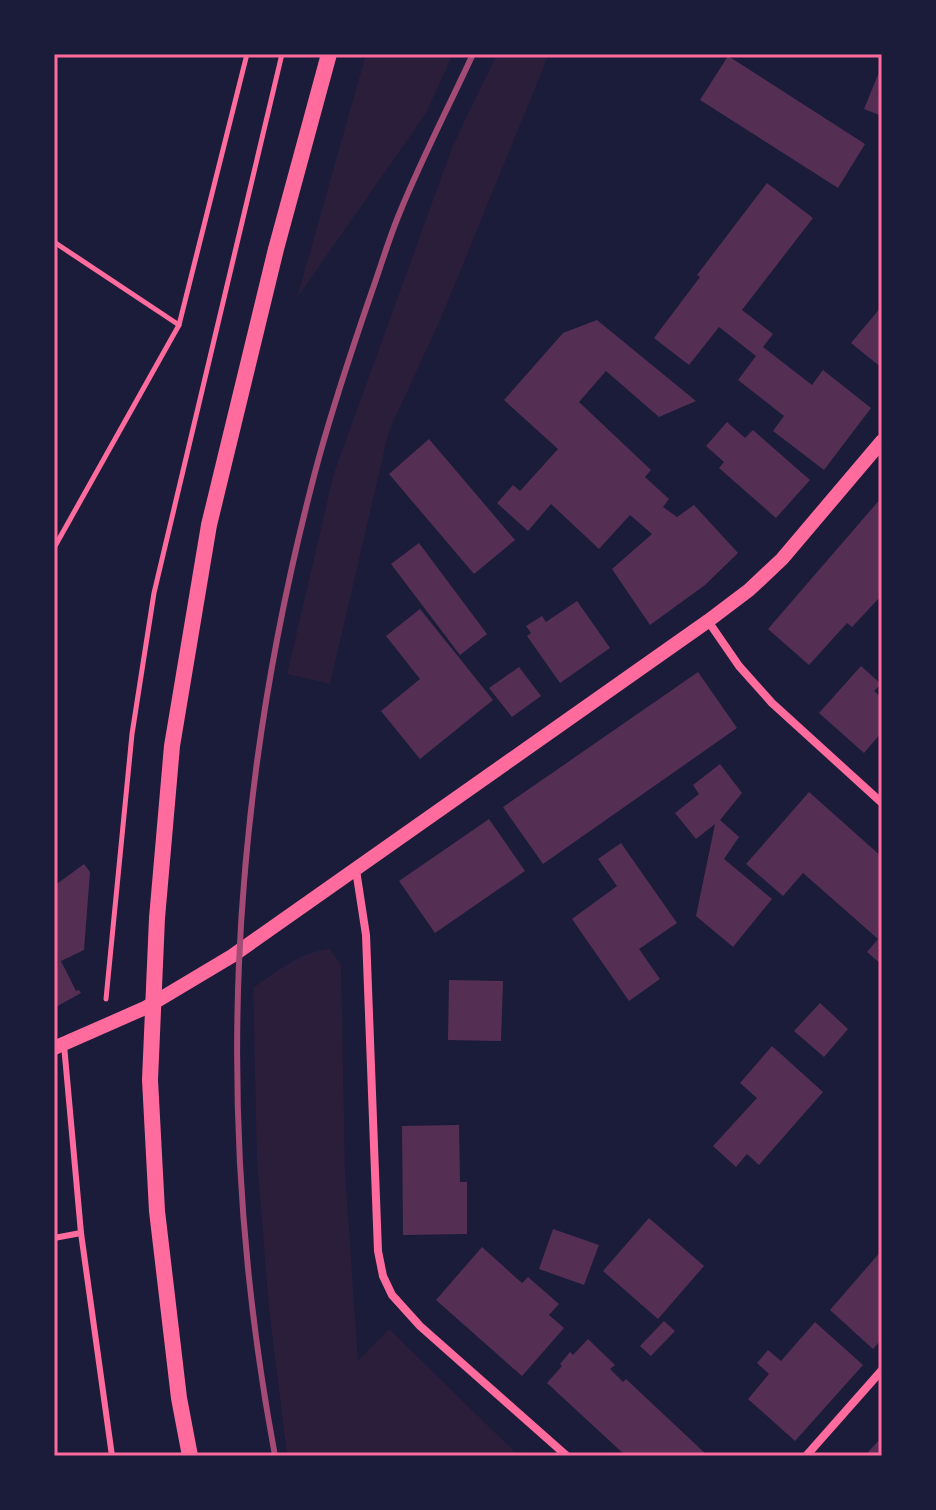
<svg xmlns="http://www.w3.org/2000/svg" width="936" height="1510" font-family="Raleway,sans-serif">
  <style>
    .green { fill: #2a1e3b }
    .building { fill: #542f53 }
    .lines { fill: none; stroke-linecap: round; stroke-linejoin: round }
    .path { stroke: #ff6b9d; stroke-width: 5 }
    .service { stroke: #ff6b9d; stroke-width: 6 }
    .minor { stroke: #ff6b9d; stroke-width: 8 }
    .tertiary { stroke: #ff6b9d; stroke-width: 14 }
    .secondary { stroke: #ff6b9d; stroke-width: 16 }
    .rail { stroke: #a44b75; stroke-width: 6 }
    .neatline { fill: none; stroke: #ff6b9d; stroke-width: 3 }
  </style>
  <rect width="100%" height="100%" fill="#1b1b3a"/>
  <!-- green -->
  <g class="green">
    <path d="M366,54H453L426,113L297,298Z"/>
    <path d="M497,54H549L441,318L389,431L330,684L287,674L334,473L453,145Z"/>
    <path d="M330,949L341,965L345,1170L358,1361L389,1329L519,1456H287L269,1308L257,1159L253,988C277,971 300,952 330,949Z"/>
  </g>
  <!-- building -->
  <g class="building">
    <path d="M728,56L865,144L838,188L700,100Z"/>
    <path d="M882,65V116L864,109Z"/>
    <path d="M767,183L813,218L742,310L773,334L763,347L812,385L823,370L871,408L824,470L773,431L784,416L738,380L756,356L719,327L689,365L654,338L700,277L697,275Z"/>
    <path d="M882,306V368L851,343Z"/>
    <path d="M597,320L696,401L659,417L606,371L579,402L651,470L645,477L669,499L663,507L677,517L694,505L738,553L705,585L650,625L612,569L652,534L630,515L599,549L551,504L528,531L497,503L513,485L520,491L558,449L504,400L563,333Z"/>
    <path d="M727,422L745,438L753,430L810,480L776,518L719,468L724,462L706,446Z"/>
    <path d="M429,439L515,540L474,574L389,474Z"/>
    <path d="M882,497V595L852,627L847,623L809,665L768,629Z"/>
    <path d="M419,543L487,634L460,655L391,564Z"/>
    <path d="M577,601L610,648L560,683L527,636L531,633L526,626L542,616L546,622Z"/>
    <path d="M420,609L493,700L420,759L381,711L420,679L386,636Z"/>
    <path d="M861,666L881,684L874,691L882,698V732L864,753L819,713Z"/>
    <path d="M519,667L541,696L512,717L489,688Z"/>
    <path d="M698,672L737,728L543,864L503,807Z"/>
    <path d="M720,764L742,793L720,820L739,837L724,859L772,899L733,947L696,916L715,824L696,839L675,813L699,794L693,785Z"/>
    <path d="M809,792L882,857V965L867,952L878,939L803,873L783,896L746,864Z"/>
    <path d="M489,819L525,871L435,933L399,881Z"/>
    <path d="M621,843L677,923L639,949L660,979L629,1001L572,919L617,886L598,859Z"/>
    <path d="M84,864L90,872L84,950L61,961L76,991L79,990L81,993L54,1008V886Z"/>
    <path d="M449,980L503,981L501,1041L448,1040Z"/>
    <path d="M820,1003L848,1029L824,1057L794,1031Z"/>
    <path d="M772,1046L823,1092L759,1165L747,1154L736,1167L713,1146L757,1098L740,1083Z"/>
    <path d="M459,1125L460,1182H467V1234L403,1235L402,1126Z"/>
    <path d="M649,1218L704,1266L658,1319L603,1271Z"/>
    <path d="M553,1229L599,1245L584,1285L539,1269Z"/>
    <path d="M482,1247L522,1283L528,1277L559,1304L549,1315L564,1328L522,1376L436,1300Z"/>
    <path d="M882,1250V1339L873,1349L830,1310Z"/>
    <path d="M664,1321L675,1331L651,1356L640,1346Z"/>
    <path d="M815,1322L863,1365L795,1441L748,1399L769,1374L757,1363L768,1350L781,1361Z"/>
    <path d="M588,1339L615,1365L610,1369L623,1382L626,1379L708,1456H626L547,1383L562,1366L560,1364L570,1352L573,1355Z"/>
    <path d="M882,1437V1456H865L869,1451Z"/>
  </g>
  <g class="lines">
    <!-- path -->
    <g class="path">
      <path d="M54,242L179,325"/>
      <path d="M54,548L179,325L247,54"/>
      <path d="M106,999L132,734L154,593L282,54"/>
    </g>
    <!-- service -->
    <g class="service">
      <path d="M64,1045L81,1233L112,1456"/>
      <path d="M54,1238L81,1233"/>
    </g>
    <!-- minor -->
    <g class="minor">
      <path d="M708,621L739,666L772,703L882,803"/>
      <path d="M356,870L366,935L378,1251L383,1276L392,1295L420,1326L567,1456"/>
      <path d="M806,1456L882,1370"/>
    </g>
    <!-- tertiary -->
    <path class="tertiary" d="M54,1048L145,1008L232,956L708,621L749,590L782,559L882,441"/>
    <!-- secondary -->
    <path class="secondary" d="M190,1456L179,1398L157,1211L150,1080L157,918L172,746L209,525L276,249L329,54"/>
    <!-- rail -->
    <path class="rail" d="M275,1456C213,1124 228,807 313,480C329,417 350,355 371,294C381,266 389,238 400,212C422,158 449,106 473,54"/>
  </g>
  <!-- border -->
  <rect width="936" height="1510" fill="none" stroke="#1b1b3a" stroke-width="112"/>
  <rect x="56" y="56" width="824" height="1398" class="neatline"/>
</svg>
